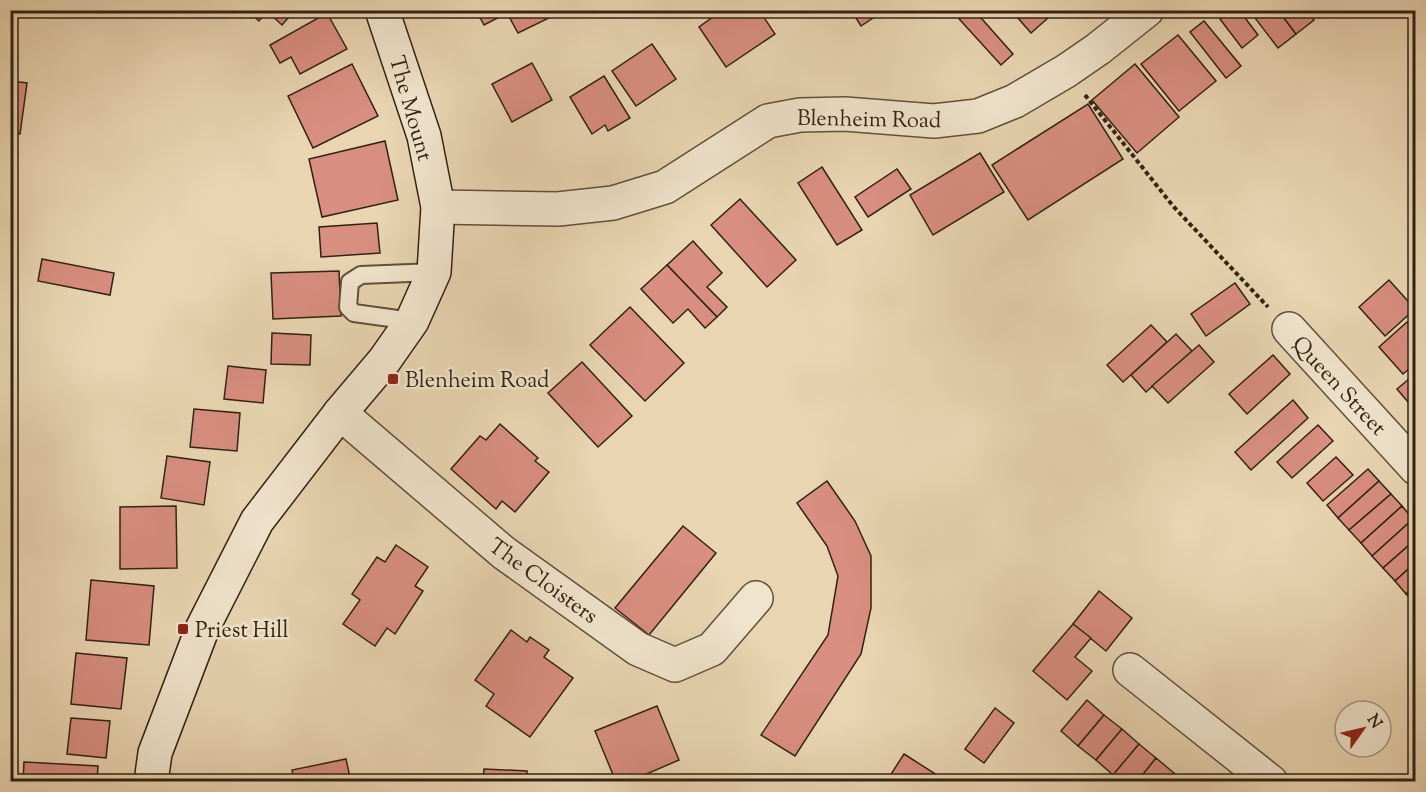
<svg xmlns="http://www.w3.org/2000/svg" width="1426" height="792" font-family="'Sorts Mill Goudy',serif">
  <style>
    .building { fill: #d88e80; stroke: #322213; stroke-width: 1.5 }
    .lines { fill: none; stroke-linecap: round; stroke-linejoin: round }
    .lane-casing { stroke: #604f3b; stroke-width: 20 }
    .street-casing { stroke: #604f3b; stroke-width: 36 }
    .secondary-casing { stroke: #322213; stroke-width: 36 }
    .path { stroke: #322213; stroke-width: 4; stroke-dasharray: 4.5 3; stroke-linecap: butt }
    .lane { stroke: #f1e4cd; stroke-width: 16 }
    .street { stroke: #f1e4cd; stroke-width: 33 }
    .secondary { stroke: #f1e4cd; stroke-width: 33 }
    .poi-dot { fill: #8f2418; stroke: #f1e4cd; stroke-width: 2 }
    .labels { text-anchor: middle; stroke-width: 5; stroke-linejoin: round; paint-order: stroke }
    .street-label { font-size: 22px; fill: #322213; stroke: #f1e4cd }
    .poi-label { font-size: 22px; fill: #322213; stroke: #f1e4cd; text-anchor: start }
  </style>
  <rect width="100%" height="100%" fill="#e9d5b2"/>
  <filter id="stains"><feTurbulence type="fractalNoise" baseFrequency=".00333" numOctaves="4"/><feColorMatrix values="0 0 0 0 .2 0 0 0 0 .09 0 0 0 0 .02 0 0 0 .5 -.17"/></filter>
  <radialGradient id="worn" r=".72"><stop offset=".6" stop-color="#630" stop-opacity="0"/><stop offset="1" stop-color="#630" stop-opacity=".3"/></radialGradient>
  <!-- building -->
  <g class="building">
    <path d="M247,10H295L282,25L267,11L259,21Z"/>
    <path d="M476,10H550L553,16L518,33L507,13L484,25Z"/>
    <path d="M723,10H759L775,34L726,67L699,27Z"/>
    <path d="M851,10H885L861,26Z"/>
    <path d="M951,10H974L1013,54L1001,65Z"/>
    <path d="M1011,10H1057L1031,33Z"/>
    <path d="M1231,10H1239L1258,35L1242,48L1220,19Z"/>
    <path d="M1249,10H1278L1296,34L1278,48Z"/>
    <path d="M1278,10H1307L1314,20L1296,34Z"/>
    <path d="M327,13L347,49L300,74L291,57L280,63L270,45Z"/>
    <path d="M1204,21L1241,66L1226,78L1190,32Z"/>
    <path d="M1178,35L1216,81L1179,111L1141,64Z"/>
    <path d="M652,44L676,79L636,106L612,71Z"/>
    <path d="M532,63L552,100L512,122L492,84Z"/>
    <path d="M352,64L378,116L313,148L288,96Z"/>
    <path d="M1135,64L1179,117L1137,153L1092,100Z"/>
    <path d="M604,76L630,118L608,131L605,125L592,134L570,97Z"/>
    <path d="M10,81L27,83L20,134L10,133Z"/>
    <path d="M1088,104L1123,159L1028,220L992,165Z"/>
    <path d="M385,141L398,200L322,217L309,159Z"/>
    <path d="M980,153L1004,192L933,235L910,195Z"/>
    <path d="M822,167L862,230L837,245L798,183Z"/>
    <path d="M897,169L911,189L868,217L855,197Z"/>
    <path d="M740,199L796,260L767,287L711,225Z"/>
    <path d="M377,223L380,253L321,257L319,227Z"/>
    <path d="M693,241L722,273L707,287L727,307L717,317L667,265Z"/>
    <path d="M42,259L114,273L110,295L38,281Z"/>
    <path d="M667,265L717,317L705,328L688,309L673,323L641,289Z"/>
    <path d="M339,271L341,316L273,319L271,273Z"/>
    <path d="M1389,280L1415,309L1385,336L1359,307Z"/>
    <path d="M1235,283L1250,304L1206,336L1191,314Z"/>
    <path d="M630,307L684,363L645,401L590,345Z"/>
    <path d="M1407,322L1416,331V363L1403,374L1379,347Z"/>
    <path d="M1151,325L1167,342L1123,382L1107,365Z"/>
    <path d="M272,333L311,335L310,365L271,364Z"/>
    <path d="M1176,334L1192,351L1146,392L1131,375Z"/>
    <path d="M1199,345L1214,362L1168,403L1152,386Z"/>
    <path d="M1273,355L1290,374L1247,414L1229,394Z"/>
    <path d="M582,362L632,416L598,447L548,393Z"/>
    <path d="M228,366L266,370L263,403L224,399Z"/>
    <path d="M1416,373V395L1408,402L1397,389Z"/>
    <path d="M1416,395V410L1408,402Z"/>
    <path d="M1293,400L1308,418L1251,470L1235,452Z"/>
    <path d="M194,409L240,413L237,451L190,447Z"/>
    <path d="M500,424L538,458L535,461L549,472L515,512L502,501L496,509L451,469L480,436L486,440Z"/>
    <path d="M1318,425L1333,441L1292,478L1277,462Z"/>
    <path d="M167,456L210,462L204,505L161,498Z"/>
    <path d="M1336,457L1353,475L1323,501L1307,483Z"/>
    <path d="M1368,469L1379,481L1338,518L1327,505Z"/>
    <path d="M827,481L855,521L871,556V608L861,654L795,756L761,735L828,635L838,576L827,546L797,503Z"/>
    <path d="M1379,481L1391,494L1349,530L1338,518Z"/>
    <path d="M1391,494L1402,506L1361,543L1349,530Z"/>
    <path d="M176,506L177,568L120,569V507Z"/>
    <path d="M1402,506L1413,519L1372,556L1361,543Z"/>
    <path d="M1413,519L1416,522V539L1383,568L1372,556Z"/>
    <path d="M683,526L716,553L649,635L615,608Z"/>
    <path d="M1416,539V562L1395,581L1383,568Z"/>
    <path d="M396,545L428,567L415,586L423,591L395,634L387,628L375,646L343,624L360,600L352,594L377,557L385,562Z"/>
    <path d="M1416,562V585L1406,594L1395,581Z"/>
    <path d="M91,580L154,586L149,645L86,640Z"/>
    <path d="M1416,585V604L1406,594Z"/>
    <path d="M1099,591L1132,618L1106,651L1073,624Z"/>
    <path d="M1073,624L1091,638L1075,657L1092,671L1067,700L1033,671Z"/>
    <path d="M511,630L527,642L530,637L549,650L544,657L573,678L530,737L486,706L494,694L475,680Z"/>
    <path d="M76,653L127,658L121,709L71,704Z"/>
    <path d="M1087,700L1104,715L1078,746L1061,731Z"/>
    <path d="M657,706L679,760L628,782H616L595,731Z"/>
    <path d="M995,708L1014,723L984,763L965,749Z"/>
    <path d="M1104,715L1122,729L1096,760L1078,746Z"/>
    <path d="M71,718L110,721L106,758L67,754Z"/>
    <path d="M1122,729L1139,744L1113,775L1096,760Z"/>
    <path d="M1139,744L1156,758L1137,782H1122L1113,775Z"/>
    <path d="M904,754L948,782H886Z"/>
    <path d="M1156,758L1174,773L1167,782H1137Z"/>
    <path d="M346,759L351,782H294L292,770Z"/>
    <path d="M24,762L98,766L97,782H23Z"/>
    <path d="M484,769L527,771V782H483Z"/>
    <path d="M1174,773L1184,782H1167Z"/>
  </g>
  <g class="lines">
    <defs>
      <path id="lane" d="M412,321L354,313L348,307L350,282L361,275L434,272"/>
      <g id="street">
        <path d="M438,207L558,209L613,203L665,187L768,121L800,115L845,114L934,121L978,116L1015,101L1066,71L1098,49L1147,10"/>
        <path d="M1289,329L1416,468"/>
        <path d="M340,413L504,553L638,649L675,665L712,649L756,598"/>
        <path d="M1130,670L1271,782"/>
      </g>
      <path id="secondary" d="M151,782L155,753L203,627L257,521L340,413L384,361L412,321L434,272L438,207L424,136L382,10"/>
    </defs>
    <!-- lane casing -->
    <use href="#lane" class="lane-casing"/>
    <!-- street casing -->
    <use href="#street" class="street-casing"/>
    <!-- secondary casing -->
    <use href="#secondary" class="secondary-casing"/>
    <!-- path -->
    <path class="path" d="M1085,95L1173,206L1268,307"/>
    <!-- lane -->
    <use href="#lane" class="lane"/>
    <!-- street -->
    <use href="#street" class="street"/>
    <!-- secondary -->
    <use href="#secondary" class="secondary"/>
  </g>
  <!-- markers -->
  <g class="poi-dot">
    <rect x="387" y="373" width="12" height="12" rx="3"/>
    <rect x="177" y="623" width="12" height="12" rx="3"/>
  </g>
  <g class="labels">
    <!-- street labels -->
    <g class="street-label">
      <text transform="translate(412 108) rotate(74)" y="8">The Mount</text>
      <text transform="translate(869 118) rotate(1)" y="8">Blenheim Road</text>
      <text transform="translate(1340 385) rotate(47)" y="8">Queen Street</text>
      <text transform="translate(544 580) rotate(36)" y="8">The Cloisters</text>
    </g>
    <!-- poi labels -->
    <g class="poi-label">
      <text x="405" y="387">Blenheim Road</text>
      <text x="195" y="637">Priest Hill</text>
    </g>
  </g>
  <!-- margin -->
  <rect width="1426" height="792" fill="none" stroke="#e9d5b2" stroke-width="36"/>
  <rect x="12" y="12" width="1402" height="768" fill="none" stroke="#322213" stroke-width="3"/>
  <rect x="18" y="18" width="1390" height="756" fill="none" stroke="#322213" stroke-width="1.5"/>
  <!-- north arrow -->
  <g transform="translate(1363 729) rotate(56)"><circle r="28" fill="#f1e4cd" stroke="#a59683" stroke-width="1.5"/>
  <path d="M0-4.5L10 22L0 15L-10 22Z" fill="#8f2418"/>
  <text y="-9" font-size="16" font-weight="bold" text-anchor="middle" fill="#322213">N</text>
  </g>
  <rect width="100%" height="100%" filter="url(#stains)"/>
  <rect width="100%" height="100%" fill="url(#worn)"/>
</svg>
